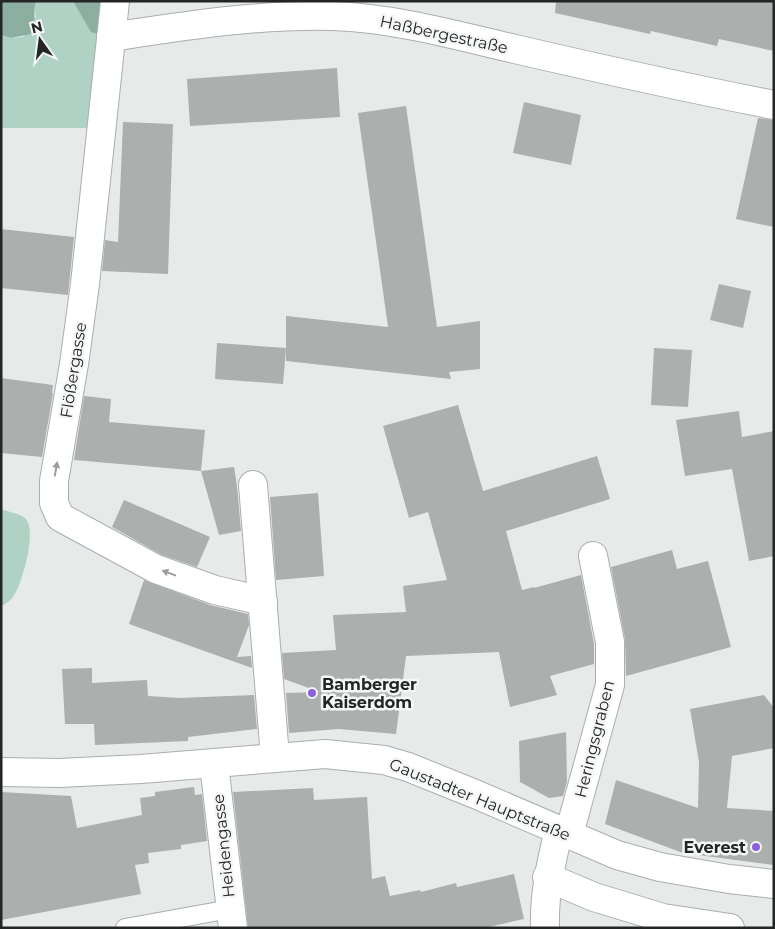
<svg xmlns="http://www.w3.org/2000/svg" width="775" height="929" font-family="Montserrat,sans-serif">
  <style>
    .green { fill: #afd2c5 }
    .forest { fill: #8dafa2 }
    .building { fill: #abafae }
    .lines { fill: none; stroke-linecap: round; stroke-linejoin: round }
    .service-casing { stroke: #aaaead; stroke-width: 20 }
    .minor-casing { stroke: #aaaead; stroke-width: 30 }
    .tertiary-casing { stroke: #aaaead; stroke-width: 30 }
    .service { stroke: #fff; stroke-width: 18 }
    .minor { stroke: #fff; stroke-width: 28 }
    .tertiary { stroke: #fff; stroke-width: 28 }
    .oneway { fill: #9c9d9d }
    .poi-dot { fill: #8c60da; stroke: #f4f7f6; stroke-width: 2 }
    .labels { text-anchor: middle; stroke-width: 5; stroke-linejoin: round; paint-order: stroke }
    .street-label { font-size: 16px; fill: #242525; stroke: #f4f7f6 }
    .poi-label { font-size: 16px; font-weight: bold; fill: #242525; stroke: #f4f7f6; text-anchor: start }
  </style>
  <rect width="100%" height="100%" fill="#e6eae9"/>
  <!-- green -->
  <g class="green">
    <path d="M36,1H73L100,35L93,128H1V35L11,38L23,37L36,17L34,5Z"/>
    <path d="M1,509C8,512 20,513 26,519C37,532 22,584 13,597C10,601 6,604 1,606Z"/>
  </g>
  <!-- forest -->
  <g class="forest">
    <path d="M1,1H36C32,14 38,20 31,34L11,38L1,35Z"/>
    <path d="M73,1H108L100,35L91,32Z"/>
  </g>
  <!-- building -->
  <g class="building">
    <path d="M556,1H774V51L719,39L717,46L651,31L650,34L555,13Z"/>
    <path d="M337,68L340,117L190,126L187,79Z"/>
    <path d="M524,102L581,115L571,165L513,153Z"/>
    <path d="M406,106L437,327L480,321V369L449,372L451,379L286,361V316L388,327L358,113Z"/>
    <path d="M758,118L774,120V227L736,219Z"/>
    <path d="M123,122L173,124L168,274L102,271L105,240L118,242Z"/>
    <path d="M1,229L74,237L68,295L1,288Z"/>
    <path d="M719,284L751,291L743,328L710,320Z"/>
    <path d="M217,343L286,348L283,384L215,379Z"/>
    <path d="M654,348L692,350L688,407L651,405Z"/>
    <path d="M1,378L53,385L52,393H53L42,457L1,453Z"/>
    <path d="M84,396L111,399L109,422L205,430L201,471L74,460Z"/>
    <path d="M458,405L483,491L597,456L610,499L506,531L522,590L534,587V588L581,575L594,644V664L550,676L557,695L510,707L499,652L406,656L396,734L339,729L289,733L286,693L320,692L284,679L282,653L336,650L333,615L406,612L403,586L447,580L428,512L409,518L383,426Z"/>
    <path d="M739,411L742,437L774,431V556L749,561L732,469L685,476L676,420Z"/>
    <path d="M234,467L237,486L241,531L219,535L201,471Z"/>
    <path d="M318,493L324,576L276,580L270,497Z"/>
    <path d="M124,500L210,537L197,567L162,555L112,527Z"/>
    <path d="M672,550L677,569L708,561L731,647L626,676L625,639L611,567Z"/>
    <path d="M144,580L210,605L248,614L249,625L237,657L251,656L252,668L129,624Z"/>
    <path d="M92,668V683L147,680L148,696L179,698L254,695L257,729L188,737V741L95,745L94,724H65L62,669Z"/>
    <path d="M764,695L774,708V748L732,756L727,808L774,811V865L683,853L605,824L616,780L698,808L699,762L690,709Z"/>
    <path d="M566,732L567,782L563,796L549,798L520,782L519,741Z"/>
    <path d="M194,787L195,795L202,794L207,841L181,845V849L148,853L149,863L135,865L141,894L1,920V792L71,796L77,828L142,815L140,798L155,796V792Z"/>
    <path d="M313,788L314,800L367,797L372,879L385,876L390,896L420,890L421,892L456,883L457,887L514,874L524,919L484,928H248L233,792Z"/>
  </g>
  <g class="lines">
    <defs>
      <path id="service" d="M125,928L230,909"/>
      <g id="minor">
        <path d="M115,1L85,284L74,364L54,481V503L60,517L156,569L215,590L263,601"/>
        <path d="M111,37C184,26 258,14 333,16C394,18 455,35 515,49C601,69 687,88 774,105"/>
        <path d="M253,485L275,757"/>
        <path d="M214,764L233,928"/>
        <path d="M569,834L610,685V642L593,556"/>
        <path d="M547,877L594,897L663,918L730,928"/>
        <path d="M545,928C544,893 551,863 559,830"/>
      </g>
      <path id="tertiary" d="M1,772L59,773L141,769L325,754L384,760L408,767L475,794L617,855L660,867L729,879L774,884"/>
    </defs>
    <!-- service casing -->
    <use href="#service" class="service-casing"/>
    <!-- minor casing -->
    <use href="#minor" class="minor-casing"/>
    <!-- tertiary casing -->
    <use href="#tertiary" class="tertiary-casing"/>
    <!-- service -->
    <use href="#service" class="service"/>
    <!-- minor -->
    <use href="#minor" class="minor"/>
    <!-- tertiary -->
    <use href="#tertiary" class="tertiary"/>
  </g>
  <!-- one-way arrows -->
  <defs><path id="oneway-solid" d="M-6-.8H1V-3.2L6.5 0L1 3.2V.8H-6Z" transform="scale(1.25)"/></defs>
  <g class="oneway">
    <use href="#oneway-solid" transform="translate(56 469) rotate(-80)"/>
    <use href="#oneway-solid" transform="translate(169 573) rotate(-160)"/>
  </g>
  <!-- markers -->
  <g class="poi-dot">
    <circle cx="312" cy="693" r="5"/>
    <circle cx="756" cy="847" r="5"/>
  </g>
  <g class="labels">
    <!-- street labels -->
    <g class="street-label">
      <text transform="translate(444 34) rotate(12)" y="6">Haßbergestraße</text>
      <text transform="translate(73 370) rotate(-81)" y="6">Flößergasse</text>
      <text transform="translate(594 739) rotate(-76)" y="6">Heringsgraben</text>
      <text transform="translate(480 799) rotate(22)" y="6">Gaustadter Hauptstraße</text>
      <text transform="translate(223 846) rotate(-96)" y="6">Heidengasse</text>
    </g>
    <!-- poi labels -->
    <g class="poi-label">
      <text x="322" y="690">Bamberger<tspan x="322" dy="18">Kaiserdom</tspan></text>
      <text x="746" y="853" text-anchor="end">Everest</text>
    </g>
  </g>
  <!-- border -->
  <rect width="775" height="929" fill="none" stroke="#242525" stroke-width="5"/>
  <!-- north arrow -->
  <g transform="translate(40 40) rotate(346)" stroke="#f4f7f6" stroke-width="4" paint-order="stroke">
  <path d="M0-4L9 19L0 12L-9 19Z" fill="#242525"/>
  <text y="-8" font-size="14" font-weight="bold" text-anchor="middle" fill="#242525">N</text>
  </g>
</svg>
